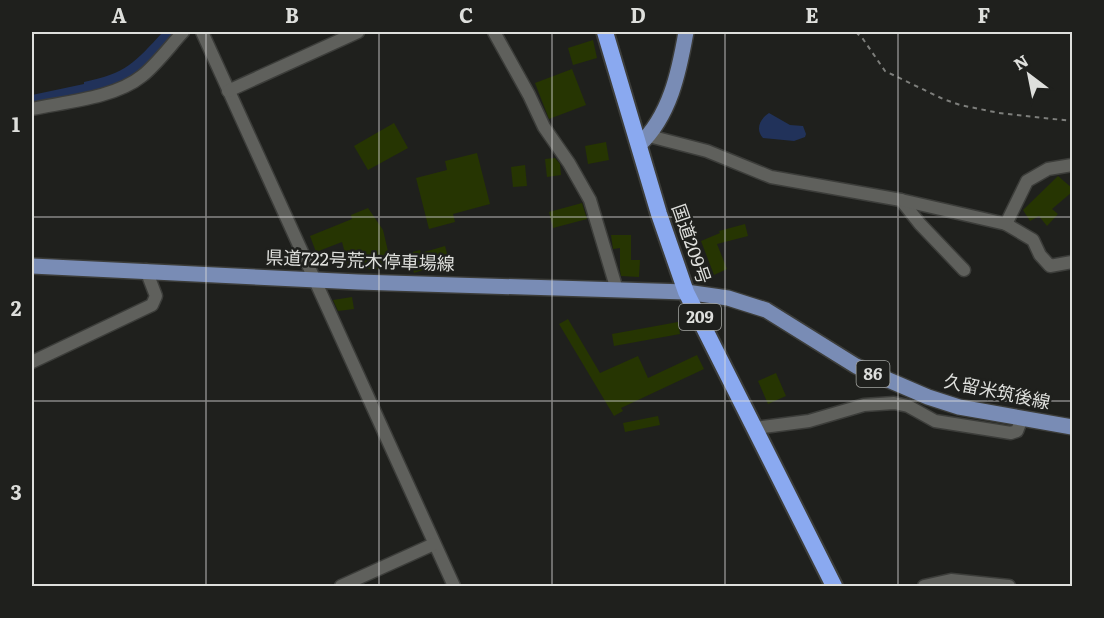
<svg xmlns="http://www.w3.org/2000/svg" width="1104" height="618" font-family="Literata,'Noto Sans JP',serif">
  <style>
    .water { fill: #21325a }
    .building { fill: #263502 }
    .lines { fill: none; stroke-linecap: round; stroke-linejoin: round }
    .minor-casing { stroke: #3c3d3a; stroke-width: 15 }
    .major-casing { stroke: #3c3d3a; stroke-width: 18 }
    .highway-casing { stroke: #3c3d3a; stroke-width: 20 }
    .path { stroke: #7d7e7b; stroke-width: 2; stroke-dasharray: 4.5 4.5; stroke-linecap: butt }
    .minor { stroke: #5f605c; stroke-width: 12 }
    .major { stroke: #798cb5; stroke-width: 15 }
    .highway { stroke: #8aa9f0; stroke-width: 16 }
    .grid { fill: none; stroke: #dedfdc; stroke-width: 1.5; stroke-opacity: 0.55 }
    .labels { text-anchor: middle; stroke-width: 5; stroke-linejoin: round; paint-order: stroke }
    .shield { fill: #1f201d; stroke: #a5a6a3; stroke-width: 1.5 }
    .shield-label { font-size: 16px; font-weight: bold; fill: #dedfdc }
    .street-label { font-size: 18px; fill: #dedfdc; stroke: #1f201d }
    .neatline { fill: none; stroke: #dedfdc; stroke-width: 2 }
    .grid-label { font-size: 20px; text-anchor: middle; font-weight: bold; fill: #dedfdc }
  </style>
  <rect width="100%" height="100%" fill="#1f201d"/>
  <!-- water -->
  <g class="water">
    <path d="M163,32H177L141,71L110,88L32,104V95L84,84V82C127,73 134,63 163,32Z"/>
    <path d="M769,113L790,125L803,126L806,134L805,137L794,141L763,138C755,129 760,119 769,113Z"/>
  </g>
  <!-- building -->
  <g class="building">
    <path d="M593,40L597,58L573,65L568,48Z"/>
    <path d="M572,69L586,105L549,119L535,83Z"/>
    <path d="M394,123L408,148L368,170L354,146Z"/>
    <path d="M606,142L609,160L588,164L585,146Z"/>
    <path d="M477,153L490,204L453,214L455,222L429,229L416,178L447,170L445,161Z"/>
    <path d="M555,158L560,164L561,175L547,177L545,159Z"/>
    <path d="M525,165L527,186L513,187L511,167Z"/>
    <path d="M1058,176L1072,188V192L1052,209L1058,214L1047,226L1039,216L1030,221L1023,210Z"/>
    <path d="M582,203L587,219L553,228L549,212Z"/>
    <path d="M368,208L383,230L392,268L366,269L365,264L349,268L342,242L316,252L310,236L352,219L351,215Z"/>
    <path d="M745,224L748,236L717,244L727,269L714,275L701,241L720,233L719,231Z"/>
    <path d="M611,235H631V260H640L639,277L621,276L620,270V248L613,249Z"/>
    <path d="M445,246L449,261L414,273L409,253L420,250L421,253Z"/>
    <path d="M352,297L354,309L338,311L333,300Z"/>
    <path d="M568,319L600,373L638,356L648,378L697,355L704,369L621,408L623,411L614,416L559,324Z"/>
    <path d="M678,322L680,334L614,346L612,334Z"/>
    <path d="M776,373L786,396L768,404L758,381Z"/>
    <path d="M658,416L660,425L625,432L623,423Z"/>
  </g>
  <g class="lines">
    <defs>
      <g id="minor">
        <path d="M202,32L454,586"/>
        <path d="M494,32L529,95L544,127L569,163L590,200L617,290"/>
        <path d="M228,91L358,32"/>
        <path d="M32,109C65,102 115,98 142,76C157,64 170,46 183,32"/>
        <path d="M649,136L707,151L771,177L901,200L920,224L964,270"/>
        <path d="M1072,165L1048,169L1027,181L1006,224L1033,240L1040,255L1050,266L1072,262"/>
        <path d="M901,200L1006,224"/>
        <path d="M32,362L152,305L156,296L146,270"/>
        <path d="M755,428L809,421L864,405L894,403L908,406L935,421L1011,433L1017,431L1022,418"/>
        <path d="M341,586L434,544"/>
        <path d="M924,586L951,580L1009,586"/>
      </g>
      <g id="major">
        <path d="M639,145C670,116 679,72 686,32"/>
        <path d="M32,266L358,282L686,292L728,298L766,310L856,366L928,397L959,407L1072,427"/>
      </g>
      <path id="highway" d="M605,32L659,214L686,292L834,586"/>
    </defs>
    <!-- minor casing -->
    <use href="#minor" class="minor-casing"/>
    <!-- major casing -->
    <use href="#major" class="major-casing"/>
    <!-- highway casing -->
    <use href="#highway" class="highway-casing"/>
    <!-- path -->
    <path class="path" d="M856,32L863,39L885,71L943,99L960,105L999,113L1072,121"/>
    <!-- minor -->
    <use href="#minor" class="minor"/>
    <!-- major -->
    <use href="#major" class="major"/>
    <!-- highway -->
    <use href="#highway" class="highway"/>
  </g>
  <!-- grid -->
  <path class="grid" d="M206,32V586M379,32V586M552,32V586M725,32V586M898,32V586M32,217H1072M32,401H1072"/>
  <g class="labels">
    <!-- shield labels -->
    <g class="shield">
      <rect x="679" y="304" width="42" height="26" rx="4.5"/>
      <rect x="856.5" y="361" width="33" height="26" rx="4.5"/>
    </g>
    <g class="shield-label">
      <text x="700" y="323">209</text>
      <text x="873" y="380">86</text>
    </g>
    <!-- street labels -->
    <g class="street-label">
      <text transform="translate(691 244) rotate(71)" y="6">国道209号</text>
      <text transform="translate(360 261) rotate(2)" y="6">県道722号荒木停車場線</text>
      <text transform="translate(997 392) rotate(12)" y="6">久留米筑後線</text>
    </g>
  </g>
  <!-- border -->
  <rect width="1104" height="618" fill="none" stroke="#1f201d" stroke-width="66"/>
  <!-- north arrow -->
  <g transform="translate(1029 75) rotate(328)" stroke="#1f201d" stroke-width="4.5" paint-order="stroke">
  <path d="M0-4.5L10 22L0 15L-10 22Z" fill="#dedfdc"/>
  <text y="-9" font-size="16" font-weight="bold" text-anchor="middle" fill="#dedfdc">N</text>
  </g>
  <rect x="33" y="33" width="1038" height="552" class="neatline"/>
  <g class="grid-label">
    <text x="119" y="23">A</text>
    <text x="292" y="23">B</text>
    <text x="466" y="23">C</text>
    <text x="638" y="23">D</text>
    <text x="812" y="23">E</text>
    <text x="984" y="23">F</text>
    <text x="16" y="132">1</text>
    <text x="16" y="316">2</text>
    <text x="16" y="500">3</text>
  </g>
</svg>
